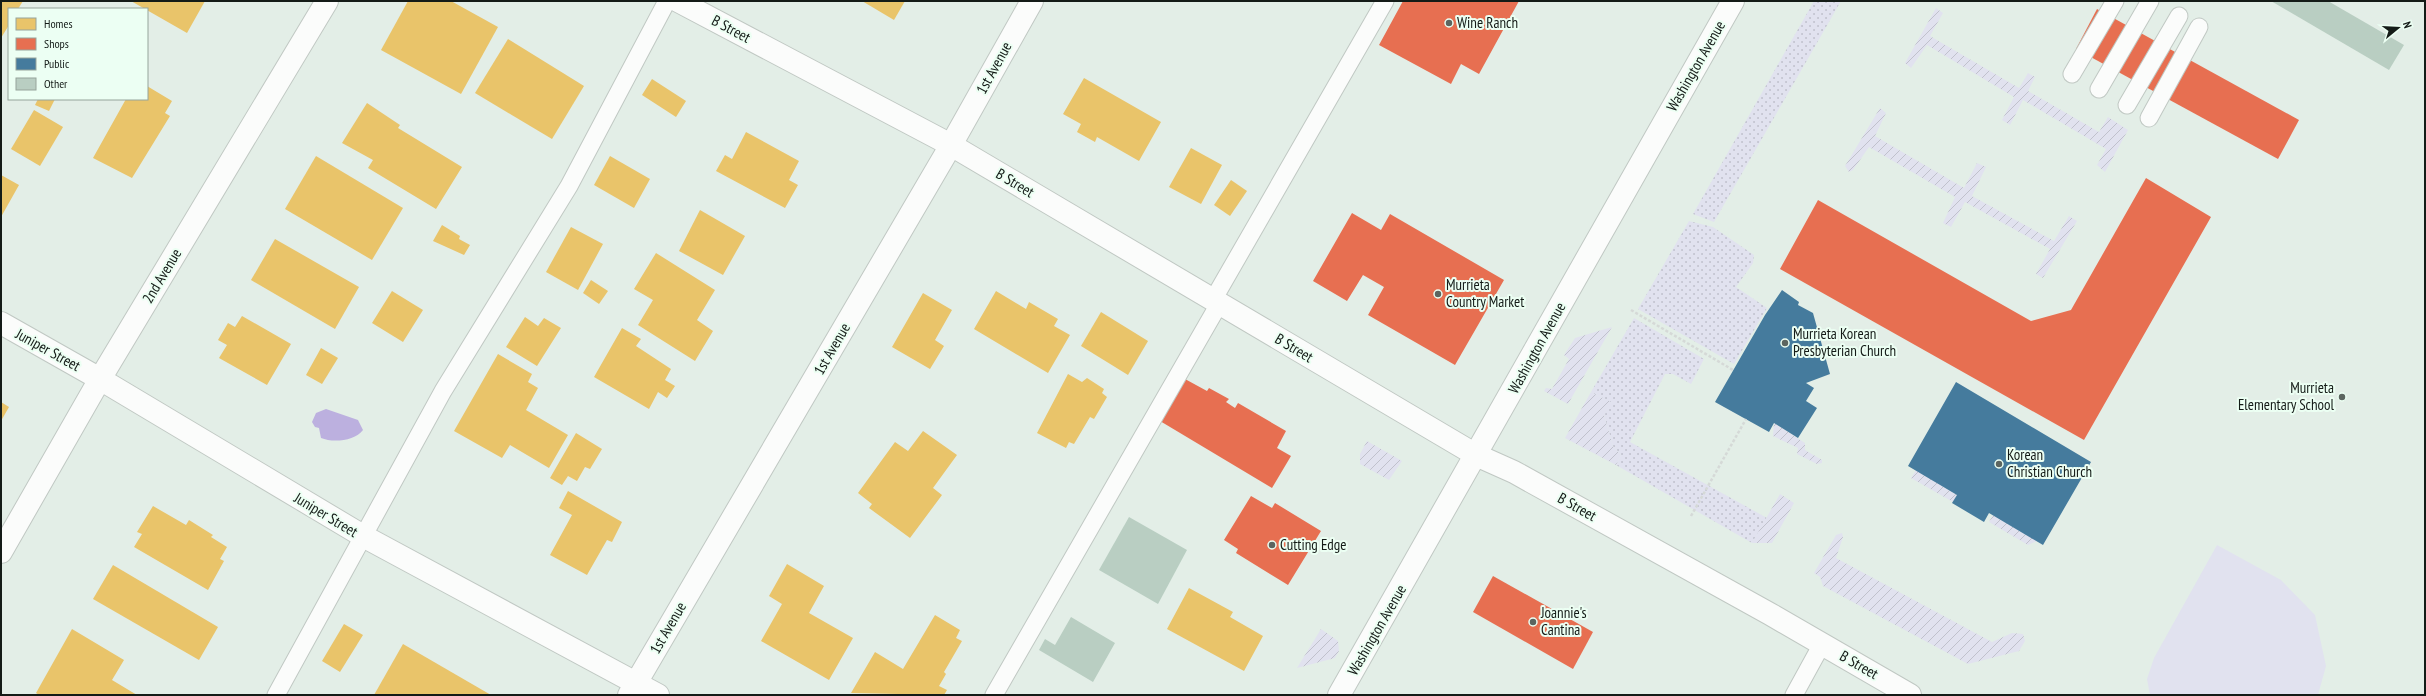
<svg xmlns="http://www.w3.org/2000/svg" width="2426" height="696" font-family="'PT Sans Narrow',sans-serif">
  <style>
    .grass { fill: url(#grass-dots) }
    .park { fill: #e1e2ef }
    .garden { fill: url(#garden-furrows) }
    .water { fill: #bcb0df }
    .homes { fill: #e9c46a }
    .shops { fill: #e76f51 }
    .public { fill: #457b9d }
    .building { fill: #b9cec2 }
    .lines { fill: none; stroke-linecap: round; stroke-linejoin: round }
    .service-casing { stroke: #c0c8c3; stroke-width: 19 }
    .minor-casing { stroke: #c0c8c3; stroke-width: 24 }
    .tertiary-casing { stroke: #c0c8c3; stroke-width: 24 }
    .secondary-casing { stroke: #c0c8c3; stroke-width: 24 }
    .path { stroke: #d5d9d7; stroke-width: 2.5; stroke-dasharray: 3 2; stroke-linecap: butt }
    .service { stroke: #fbfcfb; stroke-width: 17 }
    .minor { stroke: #fbfcfb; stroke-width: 22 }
    .tertiary { stroke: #fbfcfb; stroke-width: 22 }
    .secondary { stroke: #fbfcfb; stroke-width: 22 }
    .poi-dot { fill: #5c6560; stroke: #ecfff3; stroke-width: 1.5 }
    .labels { text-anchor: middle; stroke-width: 4; stroke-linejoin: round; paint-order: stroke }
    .poi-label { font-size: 15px; fill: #141b17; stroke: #ecfff3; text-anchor: start }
    .street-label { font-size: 15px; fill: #141b17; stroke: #ecfff3 }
  </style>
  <defs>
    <pattern id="grass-dots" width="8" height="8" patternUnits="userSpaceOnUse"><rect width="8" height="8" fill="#e1e2ef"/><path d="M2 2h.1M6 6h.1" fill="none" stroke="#c0c1cc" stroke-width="1.8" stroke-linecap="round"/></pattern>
    <pattern id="garden-furrows" width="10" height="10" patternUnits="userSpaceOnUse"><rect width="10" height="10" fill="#e1e2ef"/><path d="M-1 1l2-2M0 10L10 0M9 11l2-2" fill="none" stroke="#c0c1cc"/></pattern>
  </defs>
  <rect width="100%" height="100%" fill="#e3eee7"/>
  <!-- grass -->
  <g class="grass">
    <path d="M1814,1H1841L1714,222L1693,214Z"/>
    <path d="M1689,221L1713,227L1754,255L1753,263L1736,287L1767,308L1734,364L1638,309Z"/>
    <path d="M1634,318L1704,359L1691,384L1673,374H1665L1630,442L1767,518L1752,543L1616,465L1621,455L1613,446L1604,415L1612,403L1591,392Z"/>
  </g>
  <!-- park -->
  <path class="park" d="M2217,545L2281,580L2315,615L2326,666L2318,695H2150L2147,679L2154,658Z"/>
  <!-- garden -->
  <g class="garden">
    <path d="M1936,8L1943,13L1930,36L2019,88L2028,73L2035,77L2028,91L2099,132L2108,117L2128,130L2105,172L2097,165L2106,149L2023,100L2010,125L2002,120L2014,97L1927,45L1911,68L1905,63Z"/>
    <path d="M1880,108L1886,113L1875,136L1964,188L1977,163L1986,167L1972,196L2054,241L2069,216L2077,221L2043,278L2036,274L2050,249L1965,202L1951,227L1943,223L1955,197L1869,147L1853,170L1849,172L1845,166Z"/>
    <path d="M1612,327L1568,404L1544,391L1546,388L1552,389L1569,359L1564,355L1575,338Z"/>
    <path d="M1591,392L1613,403L1604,415L1613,446L1621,455L1616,465L1565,438Z"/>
    <path d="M1774,423L1805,443V450L1822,460V463L1817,464L1797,454L1798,448L1773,436Z"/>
    <path d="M1367,441L1402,461L1389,480L1360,464V454Z"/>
    <path d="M1916,470L1957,495L1953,502L1911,478Z"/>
    <path d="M1780,494L1794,503L1772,543H1752Z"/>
    <path d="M1993,515L2037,541L2028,545L1989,522Z"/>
    <path d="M1842,533L1843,537L1836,558L1992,642L2012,633L2023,634L2025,641L2019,651L1968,664L1823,586L1820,577L1814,573L1836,535Z"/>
    <path d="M1321,629L1338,641L1339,651L1335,658L1297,668Z"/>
  </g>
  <!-- water -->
  <path class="water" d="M326,409L358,420L363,430C355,441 333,443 321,438L319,428L315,427L312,422L316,413Z"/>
  <!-- homes -->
  <g class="homes">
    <path d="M1,1H23L18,9H9V25L1,38Z"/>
    <path d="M131,1H205L187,33Z"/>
    <path d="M408,1H451L498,27L461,94L381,50Z"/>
    <path d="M862,1H905L894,20Z"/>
    <path d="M508,39L584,86L552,139L475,93Z"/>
    <path d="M1084,78L1161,122L1139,161L1097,137L1095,142L1077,132L1081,124L1063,114Z"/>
    <path d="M652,79L686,101L676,117L642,95Z"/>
    <path d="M147,86L172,101L165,113L170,116L132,178L93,158L126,99H147Z"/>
    <path d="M38,99H55L49,111L35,105Z"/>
    <path d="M367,103L400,125L398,128L462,167L436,209L368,168L373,160L342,143Z"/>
    <path d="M34,110L63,127L40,166L11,149Z"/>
    <path d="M746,132L799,161L789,180L798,185L785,208L716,171L725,155L732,159Z"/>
    <path d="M1191,148L1222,165L1201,204L1169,187Z"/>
    <path d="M316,156L403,208L372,260L285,209Z"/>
    <path d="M610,156L650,179L634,208L594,185Z"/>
    <path d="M1,175L19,185L1,217Z"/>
    <path d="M1231,180L1247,191L1230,216L1214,205Z"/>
    <path d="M700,210L745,236L723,275L679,251Z"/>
    <path d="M442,225L460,236L459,239L470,245L464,255L433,241Z"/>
    <path d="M571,227L603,244L578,290L546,272Z"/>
    <path d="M275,239L359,287L335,329L251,280Z"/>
    <path d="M656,253L715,290L697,320L713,331L695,361L638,325L653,300L634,289Z"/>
    <path d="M591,280L608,291L599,304L583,293Z"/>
    <path d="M392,291L423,310L403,342L372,323Z"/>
    <path d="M996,291L1026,309L1029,302L1058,319L1054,326L1070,335L1048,373L974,329Z"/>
    <path d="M923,293L952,310L935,340L944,346L930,369L892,347Z"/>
    <path d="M1101,312L1148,341L1128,375L1081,346Z"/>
    <path d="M242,316L291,344L267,385L219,358L227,345L218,340L228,323L235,327Z"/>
    <path d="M525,317L538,326L544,318L561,328L537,366L506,347Z"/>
    <path d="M622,328L641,339L636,346L671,369L665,380L675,386L667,398L658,392L649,409L594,377Z"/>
    <path d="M321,348L338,358L322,384L306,375Z"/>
    <path d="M498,354L532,374L528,382L538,388L526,410L568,435L549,468L510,445L502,458L454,431Z"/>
    <path d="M1068,374L1082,382L1087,378L1104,389L1102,393L1107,397L1094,419L1090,417L1074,444L1069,442L1066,448L1037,433Z"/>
    <path d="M1,402L9,407L1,421Z"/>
    <path d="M923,431L957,455L933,488L942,495L910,538L869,508L872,504L858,493L895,442L908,451Z"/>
    <path d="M576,433L602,449L590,469L585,467L577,481L568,476L562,485L550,478Z"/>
    <path d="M568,491L622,522L612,542L607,540L587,575L550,555L572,515L559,508Z"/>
    <path d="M153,506L186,525L189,520L213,535L211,537L227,547L220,559L224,561L208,590L134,547L142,534L137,532Z"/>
    <path d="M787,564L824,586L809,613L853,638L829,680L761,641L782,604L769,596Z"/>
    <path d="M113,565L218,627L199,660L93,599Z"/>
    <path d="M1189,588L1233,612L1230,617L1263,636L1244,671L1167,629Z"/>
    <path d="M935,615L960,630L956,638L962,641L944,672L946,674L939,686L947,690L944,695L851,693L875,652L903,669Z"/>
    <path d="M344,624L363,635L340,672L322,661Z"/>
    <path d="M72,629L124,660L112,680L137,695H39L36,693Z"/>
    <path d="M403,644L491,695H374Z"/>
  </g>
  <!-- shops -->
  <g class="shops">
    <path d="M1403,1H1519L1479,74L1461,64L1451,84L1379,45Z"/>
    <path d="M2097,9L2299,120L2278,159L2076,49Z"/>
    <path d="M2146,178L2211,217L2084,440L1780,269L1818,200L2031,321L2071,310Z"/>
    <path d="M1352,213L1381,230L1390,214L1504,280L1455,365L1368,315L1384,287L1363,275L1347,301L1313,281Z"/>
    <path d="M1185,379L1207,391L1209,388L1229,399L1226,402L1235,408L1238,403L1286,431L1277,448L1291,456L1272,488L1160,421Z"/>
    <path d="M1251,496L1272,508L1275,503L1321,531L1288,585L1236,553L1238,549L1224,540Z"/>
    <path d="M1493,576L1593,632L1573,669L1473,612Z"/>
  </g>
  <!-- public -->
  <g class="public">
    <path d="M1782,290L1799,302L1798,305L1813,313L1830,374L1806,383L1814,388L1806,401L1817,408L1798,438L1774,423L1769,432L1715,402L1765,315Z"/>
    <path d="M1956,382L2091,462L2043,545L1989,513L1984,522L1952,503L1957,495L1908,466Z"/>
  </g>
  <!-- building -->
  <g class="building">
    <path d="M2271,1H2328L2404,45L2389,70Z"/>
    <path d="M1129,517L1187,550L1158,604L1099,570Z"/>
    <path d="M1071,617L1115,643L1093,682L1039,650L1045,639L1055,645Z"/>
  </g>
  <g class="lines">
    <defs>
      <g id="service">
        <path d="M2072,74L2115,1"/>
        <path d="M2099,89L2150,1"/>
        <path d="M2127,105L2179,16"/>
        <path d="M2149,118L2199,27"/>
        <path d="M1213,300L1385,1"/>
        <path d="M276,695L443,391L569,186L667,1"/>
        <path d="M994,695L1219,304"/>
        <path d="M1794,695L1822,644"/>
      </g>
      <g id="minor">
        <path d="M678,1L951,145L1476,455"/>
        <path d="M1,552L100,379L327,1"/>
        <path d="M629,695L951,145L1032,1"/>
      </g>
      <g id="tertiary">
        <path d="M1,323L100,379L363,536L658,695"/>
        <path d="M1476,455L1514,472L1770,614L1910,695"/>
      </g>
      <path id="secondary" d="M1339,695L1733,1"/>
    </defs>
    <!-- service casing -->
    <use href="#service" class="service-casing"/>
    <!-- minor casing -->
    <use href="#minor" class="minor-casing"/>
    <!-- tertiary casing -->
    <use href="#tertiary" class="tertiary-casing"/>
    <!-- secondary casing -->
    <use href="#secondary" class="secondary-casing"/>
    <!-- path -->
    <g class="path">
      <path d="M1631,310L1733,370"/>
      <path d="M1691,516L1746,419"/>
    </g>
    <!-- service -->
    <use href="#service" class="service"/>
    <!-- minor -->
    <use href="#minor" class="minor"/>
    <!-- tertiary -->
    <use href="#tertiary" class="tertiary"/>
    <!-- secondary -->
    <use href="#secondary" class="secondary"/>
  </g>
  <!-- markers -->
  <g class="poi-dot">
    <circle cx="1449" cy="23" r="4"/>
    <circle cx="1438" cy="294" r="4"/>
    <circle cx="1785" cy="343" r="4"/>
    <circle cx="2342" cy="397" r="4"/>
    <circle cx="1999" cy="464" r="4"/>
    <circle cx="1272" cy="545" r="4"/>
    <circle cx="1533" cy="622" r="4"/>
  </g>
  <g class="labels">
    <!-- poi labels -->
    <g class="poi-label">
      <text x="1457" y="28">Wine Ranch</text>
      <text x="1446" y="290">Murrieta<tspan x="1446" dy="17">Country Market</tspan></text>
      <text x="1793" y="339">Murrieta Korean<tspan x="1793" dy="17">Presbyterian Church</tspan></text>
      <text x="2334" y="393" text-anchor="end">Murrieta<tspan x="2334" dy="17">Elementary School</tspan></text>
      <text x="2007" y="460">Korean<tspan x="2007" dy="17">Christian Church</tspan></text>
      <text x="1280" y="550">Cutting Edge</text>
      <text x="1541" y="618">Joannie's<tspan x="1541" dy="17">Cantina</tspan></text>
    </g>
    <!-- street labels -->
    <g class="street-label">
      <text transform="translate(731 29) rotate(28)" y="5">B Street</text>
      <text transform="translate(1696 66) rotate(-60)" y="5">Washington Avenue</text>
      <text transform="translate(994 68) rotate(-61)" y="5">1st Avenue</text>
      <text transform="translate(1015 183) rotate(31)" y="5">B Street</text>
      <text transform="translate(162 276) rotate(-59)" y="5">2nd Avenue</text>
      <text transform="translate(1294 348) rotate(31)" y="5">B Street</text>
      <text transform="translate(1537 348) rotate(-61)" y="5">Washington Avenue</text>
      <text transform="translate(832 349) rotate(-60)" y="5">1st Avenue</text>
      <text transform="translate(48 350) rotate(29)" y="5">Juniper Street</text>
      <text transform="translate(1577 507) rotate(29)" y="5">B Street</text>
      <text transform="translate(326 515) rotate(31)" y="5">Juniper Street</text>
      <text transform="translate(668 628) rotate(-60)" y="5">1st Avenue</text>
      <text transform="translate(1377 630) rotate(-60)" y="5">Washington Avenue</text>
      <text transform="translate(1859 665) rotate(30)" y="5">B Street</text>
    </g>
  </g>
  <!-- border -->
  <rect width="2426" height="696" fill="none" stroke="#141b17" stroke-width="4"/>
  <!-- legend -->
  <rect x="8" y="8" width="140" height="92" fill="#ecfff3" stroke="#96a49b"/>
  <rect x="16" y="18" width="20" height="12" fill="#e9c46a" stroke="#96a49b"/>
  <text x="44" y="28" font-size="12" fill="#141b17">Homes</text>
  <rect x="16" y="38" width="20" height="12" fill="#e76f51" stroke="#96a49b"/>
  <text x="44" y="48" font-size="12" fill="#141b17">Shops</text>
  <rect x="16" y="58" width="20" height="12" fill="#457b9d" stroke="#96a49b"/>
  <text x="44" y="68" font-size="12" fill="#141b17">Public</text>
  <rect x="16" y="78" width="20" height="12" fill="#b9cec2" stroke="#96a49b"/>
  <text x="44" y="88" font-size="12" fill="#141b17">Other</text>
  <!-- north arrow -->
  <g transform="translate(2398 28) rotate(72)" stroke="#ecfff3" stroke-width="3" paint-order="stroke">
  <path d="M0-3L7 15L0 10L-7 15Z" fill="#141b17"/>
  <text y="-6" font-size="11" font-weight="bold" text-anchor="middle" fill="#141b17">N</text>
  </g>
</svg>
